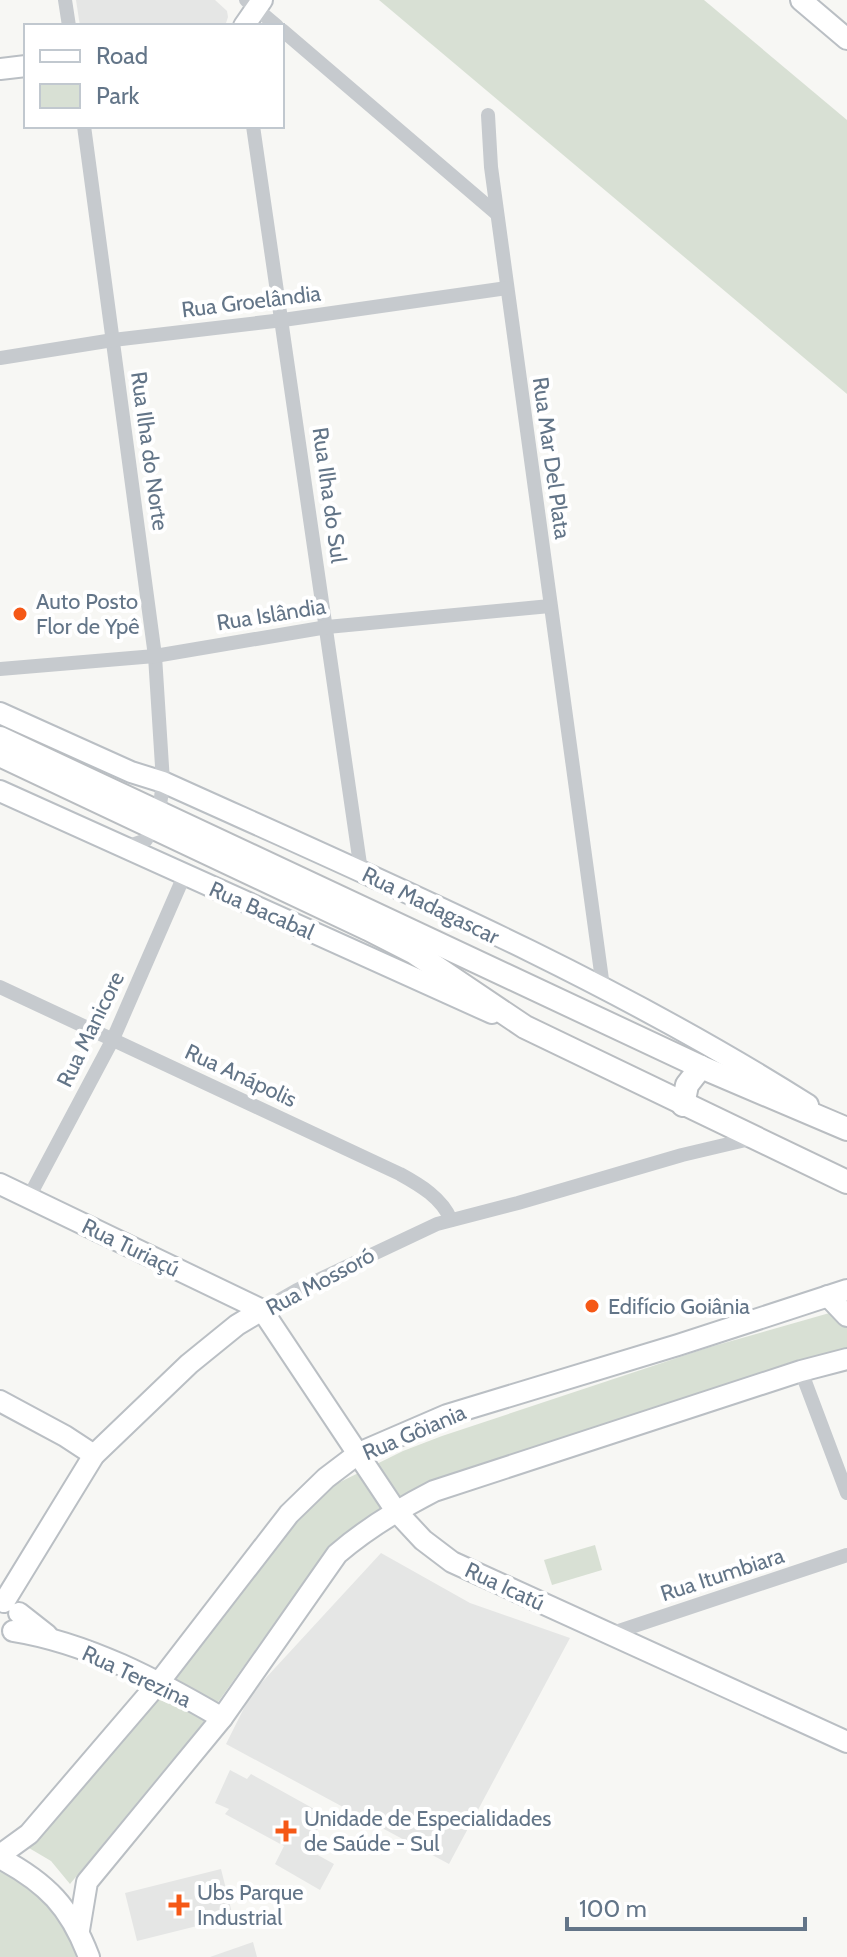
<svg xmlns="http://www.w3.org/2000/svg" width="847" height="1957" font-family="Cabin,sans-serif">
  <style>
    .built { fill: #e5e6e5 }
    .green { fill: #d8e0d4 }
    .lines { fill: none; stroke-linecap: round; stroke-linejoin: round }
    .secondary-casing { stroke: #babfc4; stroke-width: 24 }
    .primary-casing { stroke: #b9bdc1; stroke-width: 26 }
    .street { stroke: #c6cace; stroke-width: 14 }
    .secondary { stroke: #fff; stroke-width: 20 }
    .primary { stroke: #fff; stroke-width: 22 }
    .poi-dot { fill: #f55816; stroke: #fff; stroke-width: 3 }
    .labels { text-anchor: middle; stroke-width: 8; stroke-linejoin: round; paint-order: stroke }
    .street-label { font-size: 22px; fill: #637588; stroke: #fff }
    .poi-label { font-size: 22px; fill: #637588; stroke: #fff; text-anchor: start }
  </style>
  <rect width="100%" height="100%" fill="#f7f7f4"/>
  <!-- built -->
  <g class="built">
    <path d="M76,0H215L227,11L228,17L226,23L209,26H80Z"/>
    <path d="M381,1553L470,1603L570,1638L449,1864L226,1744L251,1694Z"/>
    <path d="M230,1770L247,1779L251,1774L325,1815L307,1849L334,1864L320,1890L275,1864L284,1846L225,1814L229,1809L215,1803Z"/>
    <path d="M221,1869L233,1917L137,1941L125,1893Z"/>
    <path d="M253,1942L257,1957H210Z"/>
  </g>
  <!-- green -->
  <g class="green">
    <path d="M379,0H704L847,120V394Z"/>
    <path d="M847,1308V1355L439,1478L387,1503L328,1548L206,1719L70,1884L51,1861L29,1848L159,1693L295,1521L330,1487L403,1451L442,1436L710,1347Z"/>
    <path d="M595,1545L602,1570L552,1585L544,1560Z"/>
    <path d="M0,1866L7,1869C38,1895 69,1915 78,1957H0Z"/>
  </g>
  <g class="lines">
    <defs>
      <g id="secondary">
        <path d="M801,0L847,39"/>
        <path d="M244,26L262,0"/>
        <path d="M0,69L26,66"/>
        <path d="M0,713L131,772L163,782C382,881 605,976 808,1105"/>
        <path d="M0,791L492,1013"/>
        <path d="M0,1184L262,1310L396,1511L423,1540L452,1562L847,1742"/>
        <path d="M828,1296L847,1316"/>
        <path d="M0,1401L65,1436L94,1455"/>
        <path d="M4,1602L94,1455L189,1364L237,1325L262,1310"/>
        <path d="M19,1613L47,1635"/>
        <path d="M13,1631C88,1643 157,1680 222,1718"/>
        <path d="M0,1855L29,1834L160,1681L289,1514L326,1478L359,1453L447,1415L678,1345L847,1290"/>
        <path d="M0,1858C47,1883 70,1907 89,1957"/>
        <path d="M79,1930L87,1882L222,1718L337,1554C367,1528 399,1509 434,1491L801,1371L847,1359"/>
      </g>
      <g id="primary">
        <path d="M0,738L701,1067L847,1129"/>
        <path d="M0,755L368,929L415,953L525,1027L847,1182"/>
        <path d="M683,1105L687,1085L701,1067"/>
      </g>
    </defs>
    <!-- secondary casing -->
    <use href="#secondary" class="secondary-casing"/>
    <!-- primary casing -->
    <use href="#primary" class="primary-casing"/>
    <!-- street -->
    <g class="street">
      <path d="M65,0L69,26"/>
      <path d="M246,0L277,26"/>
      <path d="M282,30L497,214"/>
      <path d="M488,115L491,167L603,987"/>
      <path d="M84,126L155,656L163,782L159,813L146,840L123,848"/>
      <path d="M253,126L361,871"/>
      <path d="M0,358L113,340L283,320L507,288"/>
      <path d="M0,669L155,656L327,627L550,606"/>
      <path d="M0,987L400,1174C420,1185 442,1198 451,1220"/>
      <path d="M29,1197L113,1039L184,876"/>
      <path d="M262,1310L297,1290L437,1224L518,1203L682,1155L754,1138"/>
      <path d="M801,1371L847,1493"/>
      <path d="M610,1634L847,1555"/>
    </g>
    <!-- secondary -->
    <use href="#secondary" class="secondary"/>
    <!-- primary -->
    <use href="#primary" class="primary"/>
  </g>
  <!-- markers -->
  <g class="poi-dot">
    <circle cx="20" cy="614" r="8"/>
    <circle cx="592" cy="1306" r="8"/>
    <path d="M282 1819h8v8h8v8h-8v8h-8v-8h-8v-8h8z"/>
    <path d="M175 1893h8v8h8v8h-8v8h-8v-8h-8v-8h8z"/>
  </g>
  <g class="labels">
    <!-- street labels -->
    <g class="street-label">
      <text transform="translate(251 301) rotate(-7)" y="8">Rua Groelândia</text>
      <text transform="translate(150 451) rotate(82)" y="8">Rua Ilha do Norte</text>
      <text transform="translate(552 458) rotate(82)" y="8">Rua Mar Del Plata</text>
      <text transform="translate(330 495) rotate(82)" y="8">Rua Ilha do Sul</text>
      <text transform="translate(271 614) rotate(-9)" y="8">Rua Islândia</text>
      <text transform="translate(431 905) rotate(26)" y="8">Rua Madagascar</text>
      <text transform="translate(262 910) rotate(24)" y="8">Rua Bacabal</text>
      <text transform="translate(90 1029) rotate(-64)" y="8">Rua Manicore</text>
      <text transform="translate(241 1075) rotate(25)" y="8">Rua Anápolis</text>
      <text transform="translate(131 1247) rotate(26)" y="8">Rua Turiaçú</text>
      <text transform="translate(320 1281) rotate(-28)" y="8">Rua Mossoró</text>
      <text transform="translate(414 1432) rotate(-23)" y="8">Rua Gôiania</text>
      <text transform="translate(722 1574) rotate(-18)" y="8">Rua Itumbiara</text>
      <text transform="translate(505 1586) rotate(25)" y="8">Rua Icatú</text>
      <text transform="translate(137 1676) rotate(25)" y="8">Rua Terezina</text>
    </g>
    <!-- poi labels -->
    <g class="poi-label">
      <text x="36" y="609">Auto Posto<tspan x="36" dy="25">Flor de Ypê</tspan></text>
      <text x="608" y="1314">Edifício Goiânia</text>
      <text x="304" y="1826">Unidade de Especialidades<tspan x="304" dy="25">de Saúde - Sul</tspan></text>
      <text x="197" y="1900">Ubs Parque<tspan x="197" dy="25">Industrial</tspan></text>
    </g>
  </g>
  <!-- legend -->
  <rect x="24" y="24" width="260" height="104" fill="#ffffff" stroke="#c1c8cf" stroke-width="2"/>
  <rect x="40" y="50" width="40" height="12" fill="#ffffff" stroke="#c1c8cf" stroke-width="2"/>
  <text x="96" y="64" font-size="24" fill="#637588">Road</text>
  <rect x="40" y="84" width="40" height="24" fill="#d8e0d4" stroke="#c1c8cf" stroke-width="2"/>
  <text x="96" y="104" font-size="24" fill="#637588">Park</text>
  <!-- scale -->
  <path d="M567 1917v12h238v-12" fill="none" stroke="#637588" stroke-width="4"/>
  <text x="579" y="1917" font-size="24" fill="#637588" stroke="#ffffff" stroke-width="6" paint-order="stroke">100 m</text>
</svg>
